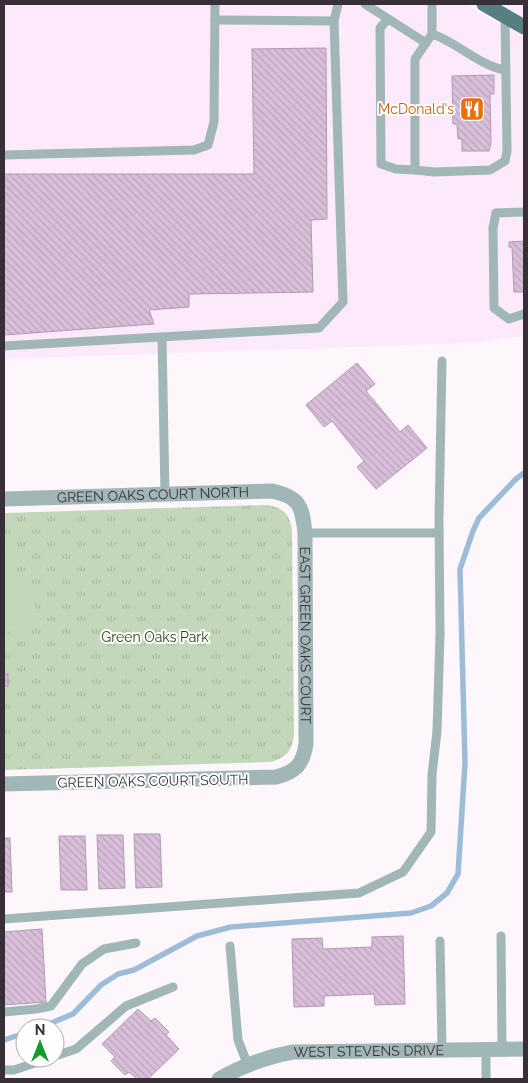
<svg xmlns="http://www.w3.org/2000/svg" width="528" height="1083" font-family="Raleway,sans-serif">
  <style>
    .built { fill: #fce9fc }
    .grass { fill: url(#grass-tufts) }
    .pitch { fill: #c3d7ba }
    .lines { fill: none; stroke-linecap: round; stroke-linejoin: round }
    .stream { stroke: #9dbcd8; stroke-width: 5.5 }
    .building { fill: url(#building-back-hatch); stroke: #b299b2 }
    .lane { stroke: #a1b6b7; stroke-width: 9 }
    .street { stroke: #a1b6b7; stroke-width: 15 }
    .primary { stroke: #577e80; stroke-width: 15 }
    .labels { text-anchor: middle; stroke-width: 4; stroke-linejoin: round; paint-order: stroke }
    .food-label { font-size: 14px; fill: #c56008; stroke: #fff; text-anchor: end }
    .street-label { font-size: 14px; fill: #392f39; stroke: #fff }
    .park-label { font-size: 14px; fill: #274617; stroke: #fff }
  </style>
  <defs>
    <pattern id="grass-tufts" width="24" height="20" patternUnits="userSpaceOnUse" patternTransform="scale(1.25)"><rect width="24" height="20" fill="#c3d7ba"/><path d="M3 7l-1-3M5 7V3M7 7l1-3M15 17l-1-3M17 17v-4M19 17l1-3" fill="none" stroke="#a8b9a1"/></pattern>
    <pattern id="building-back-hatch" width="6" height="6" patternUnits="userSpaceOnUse" patternTransform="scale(1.25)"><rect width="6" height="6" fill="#d9bfd9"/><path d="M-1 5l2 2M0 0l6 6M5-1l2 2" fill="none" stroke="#bba4bb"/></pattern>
  </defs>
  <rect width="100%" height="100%" fill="#fdf7fc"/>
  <!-- built -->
  <g class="built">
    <path d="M4,4H465L524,37V336L468,343L4,359Z"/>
    <path d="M498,4H524V19Z"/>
  </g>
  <!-- grass -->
  <path class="grass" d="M268,505C284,508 290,515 292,531L294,734C292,751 287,757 271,762L4,770V513Z"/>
  <!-- pitch -->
  <path class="pitch" d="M7,549L39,617L4,634V551Z"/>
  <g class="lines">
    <!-- stream -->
    <g class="stream">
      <path d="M39,1028L73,1014L101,985L118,974L134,970L197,936L231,927L411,913L431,906L447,893L458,874L465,763L460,569L473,531L479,518L516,479L524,473"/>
      <path d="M4,1040L25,1033"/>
    </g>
  </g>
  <!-- building -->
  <g class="building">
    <path d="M326,48L327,219L311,220L313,292L189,294V307L149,310L154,324L4,335V174H254L252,49Z"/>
    <path d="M494,75V94H490L491,143L489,151H462V139H458L457,124H453L452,76Z"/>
    <path d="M524,241V292H514L512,247H509V242Z"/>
    <path d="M357,363L375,384L366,391L400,432L408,425L427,448L376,489L357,467L364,461L332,421L324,427L306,405Z"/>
    <rect x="4" y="674" width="4" height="12"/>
    <path d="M134,834H160L162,887L136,888Z"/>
    <path d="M97,835H123L125,888L99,889Z"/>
    <path d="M59,836H85L87,890H61Z"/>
    <path d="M4,838H10L12,892H4Z"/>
    <path d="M42,929L46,1002L4,1005V932Z"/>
    <path d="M403,936L405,1004L375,1005L374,994L324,996V1006L294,1007L292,939L322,938L323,949L372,947V937Z"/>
    <path d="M138,1009L151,1021L155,1018L169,1032L166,1035L179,1049L148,1079H137L129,1072L125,1075L111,1061L115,1057L102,1044Z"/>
  </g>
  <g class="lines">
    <!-- lane -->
    <g class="lane">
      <path d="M365,4L426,43"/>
      <path d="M432,4V34L415,59V170L434,172L490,170L505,161L507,151L505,16"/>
      <path d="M388,19L380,28L381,164L396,169L415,170"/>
      <path d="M215,20L334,21L338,4"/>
      <path d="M432,34C457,42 478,65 505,70"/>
      <path d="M4,155L194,150L208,145L214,122L215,4"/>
      <path d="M524,212L496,213L493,228L494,308L509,319L524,314"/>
      <path d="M162,337L165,494"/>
      <path d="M4,346L319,328L343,302L334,21"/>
      <path d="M305,533H439"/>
      <path d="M4,919L359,893L403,872L431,832L432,775L437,731L440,635L439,519L442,361"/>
      <path d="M501,936L502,1050"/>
      <path d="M440,941L442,1049"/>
      <path d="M230,946L238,1040L247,1063"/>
      <path d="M4,1012L36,1009L51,1006L82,964L104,949L136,943"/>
      <path d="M55,1056L76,1049L126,1006L173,987"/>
      <path d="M4,1070H14L50,1058"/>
      <path d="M486,1079V1050"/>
    </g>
    <!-- street -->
    <g class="street">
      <path id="s1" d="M4,499L272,491C300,497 302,506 305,533L306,744C303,764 296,772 276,777L4,784"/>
      <path id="s2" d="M219,1079C244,1065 265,1057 293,1052L524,1049"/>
    </g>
    <!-- primary -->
    <path class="primary" d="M484,4L524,27"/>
  </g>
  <!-- icons -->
  <defs>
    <symbol id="restaurant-square" viewBox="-11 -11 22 22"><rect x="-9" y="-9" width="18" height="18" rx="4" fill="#e8710a" stroke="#fff"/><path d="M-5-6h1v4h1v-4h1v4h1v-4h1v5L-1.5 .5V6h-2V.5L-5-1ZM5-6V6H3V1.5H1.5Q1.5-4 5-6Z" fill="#fff"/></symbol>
  </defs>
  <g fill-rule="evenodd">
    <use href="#restaurant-square" x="458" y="95" width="28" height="28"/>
  </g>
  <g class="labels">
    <!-- food labels -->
    <g class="food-label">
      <text x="454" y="114">McDonald's</text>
    </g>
    <!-- street labels -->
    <g class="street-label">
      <text dy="5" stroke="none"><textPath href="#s1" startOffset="149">GREEN OAKS COURT NORTH</textPath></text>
      <text dy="5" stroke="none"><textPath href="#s1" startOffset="430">EAST GREEN OAKS COURT</textPath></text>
      <text transform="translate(153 781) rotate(-1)" y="5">GREEN OAKS COURT SOUTH</text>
      <text dy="5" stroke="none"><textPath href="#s2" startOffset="155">WEST STEVENS DRIVE</textPath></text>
    </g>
    <!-- park labels -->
    <g class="park-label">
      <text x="155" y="642">Green Oaks Park</text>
    </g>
  </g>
  <!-- border -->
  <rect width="528" height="1083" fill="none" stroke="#392f39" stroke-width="10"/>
  <!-- north arrow -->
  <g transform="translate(40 1043)"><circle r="24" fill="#ffffff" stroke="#b0acb0"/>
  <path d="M0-4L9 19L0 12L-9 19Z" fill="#139a31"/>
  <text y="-8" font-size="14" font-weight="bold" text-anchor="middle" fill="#392f39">N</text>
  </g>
</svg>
